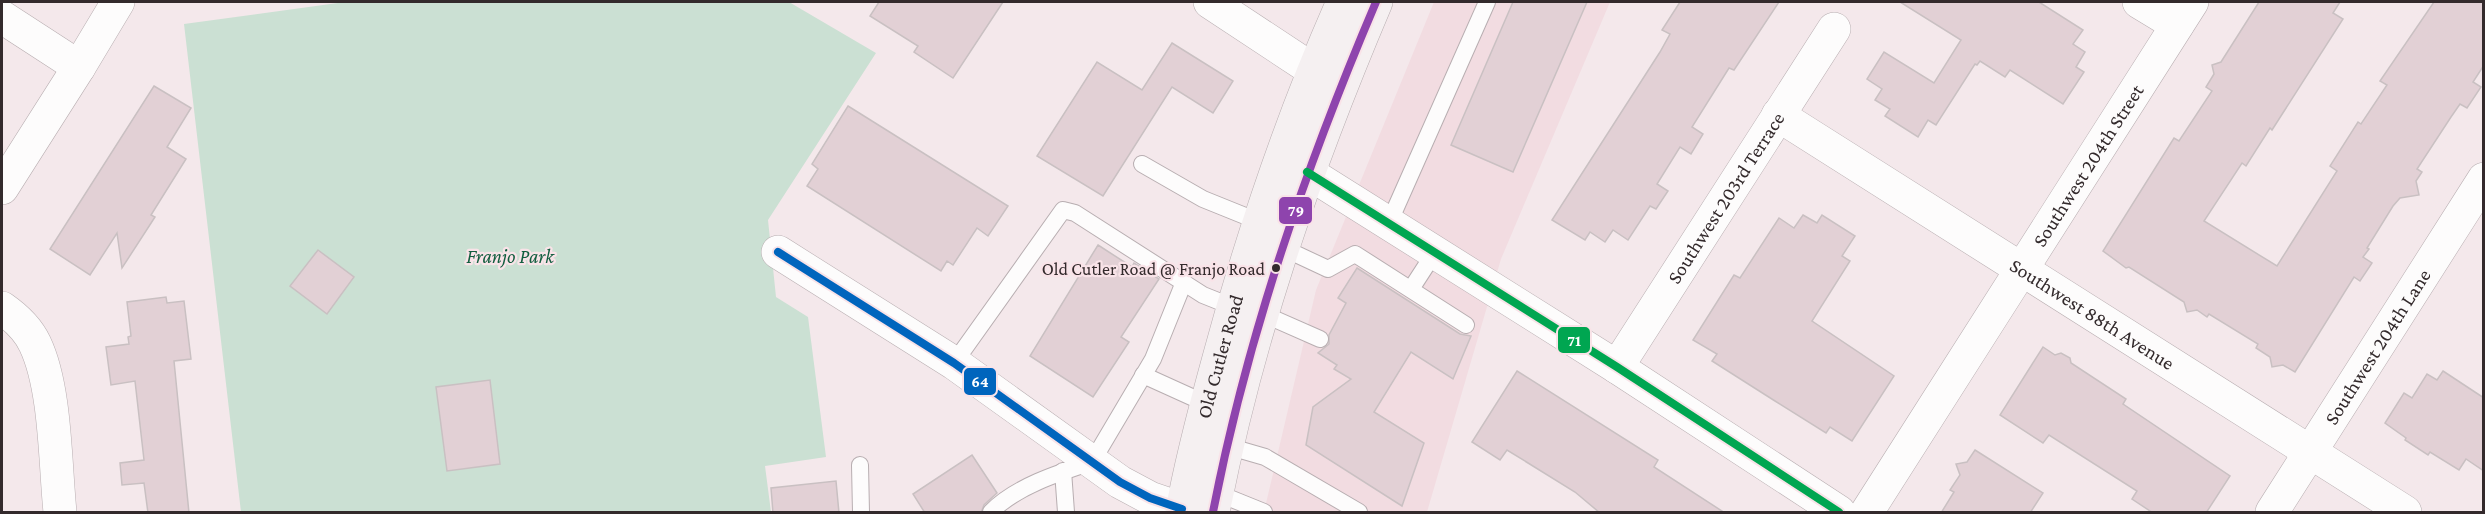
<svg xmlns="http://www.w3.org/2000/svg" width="2485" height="514" font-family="'Crimson Pro',serif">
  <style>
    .built { fill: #f2dce1 }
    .green { fill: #cbe0d3 }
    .building { fill: #e2d0d5; stroke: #c9c0c2; stroke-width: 1.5 }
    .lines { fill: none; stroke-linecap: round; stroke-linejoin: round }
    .service-casing { stroke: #b8aeb1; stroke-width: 18 }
    .minor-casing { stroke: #b8aeb1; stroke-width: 34 }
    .secondary-casing { stroke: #b8aeb1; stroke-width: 34 }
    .service { stroke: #fdfcfc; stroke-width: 16 }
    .minor { stroke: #fdfcfc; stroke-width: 33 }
    .secondary { stroke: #f5f0f1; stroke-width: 33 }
    .bus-1-casing { stroke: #f9e3e8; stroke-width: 12 }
    .bus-2-casing { stroke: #f9e3e8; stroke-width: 12 }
    .bus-3-casing { stroke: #f9e3e8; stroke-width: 12 }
    .bus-1 { stroke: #8e44ad; stroke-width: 8 }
    .bus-2 { stroke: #00a651; stroke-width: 8 }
    .bus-3 { stroke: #0065bd; stroke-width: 8 }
    .bus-dot { fill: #332a2c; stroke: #f9e3e8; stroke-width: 2 }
    .labels { text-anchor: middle; stroke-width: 4.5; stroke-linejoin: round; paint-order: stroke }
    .bus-label { font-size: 18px; fill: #332a2c; stroke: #f9e3e8; text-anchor: end }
    .street-label { font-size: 20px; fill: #332a2c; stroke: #f9e3e8 }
    .park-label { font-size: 20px; font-style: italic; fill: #125e3f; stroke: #f9e3e8 }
    .line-badge { stroke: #f9e3e8; stroke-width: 2 }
    .badge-label { font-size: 16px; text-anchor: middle; font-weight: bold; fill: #fff }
  </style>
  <rect width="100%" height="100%" fill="#f4e8eb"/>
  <!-- built -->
  <path class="built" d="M1434,2H1610L1501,259L1427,512H1264L1316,290Z"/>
  <!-- green -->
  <path class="green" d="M345,2H789L876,53L768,220L776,297L808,317L826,457L765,466L771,512H241L184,24Z"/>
  <!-- building -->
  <g class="building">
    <path d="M879,2H1003L953,78L914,52L918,46L870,16Z"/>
    <path d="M1513,2H1587L1513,172L1451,145Z"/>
    <path d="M1680,2H1779L1734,70L1729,68L1692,127L1703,134L1691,154L1680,147L1657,184L1668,191L1656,209L1650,206L1628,240L1613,230L1605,242L1590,232L1585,240L1552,220L1660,52L1670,34L1662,30Z"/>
    <path d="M1900,2H2039L2083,30L2073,44L2085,52L2076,67L2084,72L2063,104L2010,70L2005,77L1980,61L1977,65L1975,64L1936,125L1928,120L1918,137L1885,116L1890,109L1875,100L1882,89L1867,79L1884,52L1934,83L1961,40Z"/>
    <path d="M2259,2H2340L2333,13L2343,19L2272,130L2270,128L2246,166L2242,163L2204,221L2277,266L2337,171L2330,166L2358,122L2361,124L2387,85L2380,81L2434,2H2484V65L2473,82L2481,87L2467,108L2460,104L2451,117L2417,169L2422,172L2416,181L2419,195L2400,198L2393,206L2367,248L2369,249L2363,257L2372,263L2360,281L2354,277L2295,372L2283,365L2272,367L2270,357L2256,348L2258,344L2209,314L2207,317L2197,310L2187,312L2184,302L2129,267L2126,268L2103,251L2174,138L2179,141L2212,91L2206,87L2214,74L2212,65L2221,62Z"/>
    <path d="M1172,43L1233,81L1213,113L1172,87L1103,196L1037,156L1097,62L1142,90Z"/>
    <path d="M154,86L191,108L167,147L186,159L151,215L155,217L122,268L117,233L90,275L50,249Z"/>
    <path d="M848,106L1008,206L988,236L977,228L953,265L947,261L941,271L807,186L818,169L812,164Z"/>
    <path d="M1803,215L1817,223L1822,215L1855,236L1842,256L1850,261L1812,321L1894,376L1852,441L1830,427L1826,433L1775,401L1712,361L1717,354L1693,340L1734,275L1740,278L1779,218L1794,228Z"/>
    <path d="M1098,245L1132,267L1134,263L1159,279L1121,337L1129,342L1093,397L1030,356Z"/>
    <path d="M318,250L354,277L327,314L290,286Z"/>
    <path d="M1357,268L1460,334L1471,336L1453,379L1411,352L1374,412L1424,443L1402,506L1306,445L1313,407L1351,379L1334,369L1337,365L1318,353L1329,344V335L1346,303L1338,298Z"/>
    <path d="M166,297L167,303L184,301L191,359L174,361L189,513H148L144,483L122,485L120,463L144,460L135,381L111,385L106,347L129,344L128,337L131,336L127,302Z"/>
    <path d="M2043,347L2055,355L2061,353L2070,358L2071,363L2126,399L2123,404L2230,476L2206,513H2153L2132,499L2137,491L2049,435L2043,443L2000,415Z"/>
    <path d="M1517,371L1658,460L1654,467L1725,513H1600L1575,492L1507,450L1500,460L1472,442Z"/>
    <path d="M2443,371L2484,398V471L2466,459L2459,470L2430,452L2428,455L2405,440L2406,438L2385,423L2404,393L2412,398L2427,374L2437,380Z"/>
    <path d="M490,380L500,464L447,471L436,387Z"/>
    <path d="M1975,450L2043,493L2030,513H1941L1954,492L1950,490L1960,475L1956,464L1967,462Z"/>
    <path d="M972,455L997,493L984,505L981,513H925L913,494Z"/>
    <path d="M836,481L839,513H773L771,488Z"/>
  </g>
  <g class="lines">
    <defs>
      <g id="service">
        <path d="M1142,164L1203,199L1260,222"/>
        <path d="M1389,223L1487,2"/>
        <path d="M1281,247L1328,269L1355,254L1466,325"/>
        <path d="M1411,289L1435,252"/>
        <path d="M1261,313L1320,339"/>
        <path d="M954,363L1063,210L1075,213L1203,295L1233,307"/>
        <path d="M1143,375L1207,404"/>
        <path d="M1227,446L1265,457L1359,512"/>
        <path d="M860,465L861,512"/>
        <path d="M1063,471L1066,512"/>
        <path d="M1217,493L1264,512"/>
        <path d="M991,512C1015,487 1058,473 1092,462L1153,359L1184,282"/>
      </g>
      <g id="minor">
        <path d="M1210,2L1313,70"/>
        <path d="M2139,2L2177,25"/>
        <path d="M2,17L79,67"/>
        <path id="s1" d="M1778,115L2405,512"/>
        <path d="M1307,172L1617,367L1839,512"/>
        <path d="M2,188L79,67L118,2"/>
        <path d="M778,252L954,363L1120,482L1150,498L1182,509"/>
        <path d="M2,308C15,317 28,329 35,344C56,388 55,464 60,512"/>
        <path id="s2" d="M1617,367L1834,29"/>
        <path id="s3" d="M1867,512L2192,2"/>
        <path id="s4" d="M2272,512L2484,179"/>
      </g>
      <g id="secondary">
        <path id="s5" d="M1182,512C1191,461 1205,409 1219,358C1252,236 1292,117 1343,2"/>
        <path d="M1213,512C1248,334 1305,169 1376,2"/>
      </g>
    </defs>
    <!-- service casing -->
    <use href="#service" class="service-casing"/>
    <!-- minor casing -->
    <use href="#minor" class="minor-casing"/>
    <!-- secondary casing -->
    <use href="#secondary" class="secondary-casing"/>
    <!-- service -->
    <use href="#service" class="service"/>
    <!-- minor -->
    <use href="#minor" class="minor"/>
    <!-- secondary -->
    <use href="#secondary" class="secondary"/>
    <defs>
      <path id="bus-1" d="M1213,512C1248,334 1305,169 1376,2"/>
      <path id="bus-2" d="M1307,172L1617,367L1839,512"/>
      <path id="bus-3" d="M778,252L954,363L1120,482L1150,498L1182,509"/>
    </defs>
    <!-- bus-1 casing -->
    <use href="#bus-1" class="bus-1-casing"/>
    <!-- bus-2 casing -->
    <use href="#bus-2" class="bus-2-casing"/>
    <!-- bus-3 casing -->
    <use href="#bus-3" class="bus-3-casing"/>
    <!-- bus-1 -->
    <use href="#bus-1" class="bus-1"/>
    <!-- bus-2 -->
    <use href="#bus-2" class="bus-2"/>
    <!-- bus-3 -->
    <use href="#bus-3" class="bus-3"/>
  </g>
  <!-- markers -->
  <circle class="bus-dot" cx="1276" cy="268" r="5"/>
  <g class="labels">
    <!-- bus labels -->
    <g class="bus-label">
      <text x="1265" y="275">Old Cutler Road @ Franjo Road</text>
    </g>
    <!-- street labels -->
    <g class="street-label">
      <text dy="7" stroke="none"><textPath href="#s3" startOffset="411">Southwest 204th Street</textPath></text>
      <text dy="7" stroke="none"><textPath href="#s2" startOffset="201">Southwest 203rd Terrace</textPath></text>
      <text dy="7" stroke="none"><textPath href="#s1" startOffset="372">Southwest 88th Avenue</textPath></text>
      <text dy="7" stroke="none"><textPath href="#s4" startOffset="196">Southwest 204th Lane</textPath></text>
      <text dy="7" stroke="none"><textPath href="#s5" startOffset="160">Old Cutler Road</textPath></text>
    </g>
    <!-- park labels -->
    <g class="park-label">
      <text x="510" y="263">Franjo Park</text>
    </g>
  </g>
  <g class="line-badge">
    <rect x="1278" y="196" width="35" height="29" rx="6" fill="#8e44ad"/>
    <rect x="1557" y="326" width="34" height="28" rx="6" fill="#00a651"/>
    <rect x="963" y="367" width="34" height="29" rx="6" fill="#0065bd"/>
  </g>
  <g class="badge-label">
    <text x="1296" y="216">79</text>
    <text x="1574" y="346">71</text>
    <text x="980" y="387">64</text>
  </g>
  <!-- border -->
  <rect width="2485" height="514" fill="none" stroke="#332a2c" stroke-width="6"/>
</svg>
